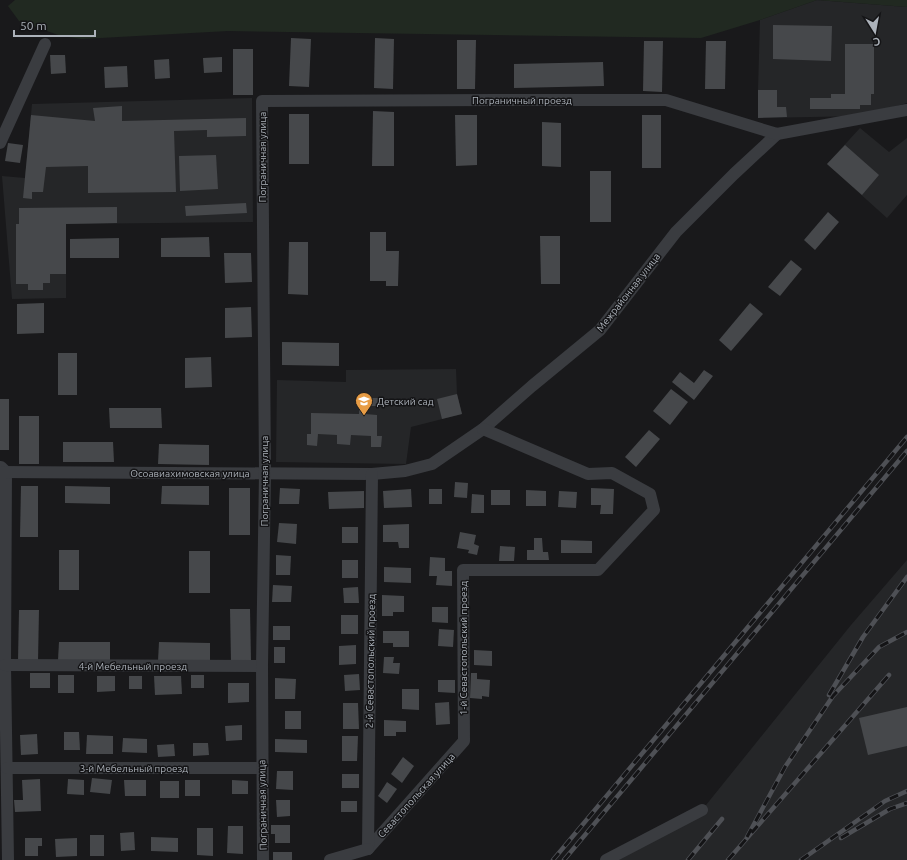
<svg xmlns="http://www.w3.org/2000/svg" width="907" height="860" font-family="Ubuntu,sans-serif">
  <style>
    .built { fill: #252628 }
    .green { fill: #212921 }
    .building { fill: #46484b }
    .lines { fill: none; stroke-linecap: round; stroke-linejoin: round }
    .street { stroke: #3a3c40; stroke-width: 12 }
    .rail-casing { stroke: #4e5055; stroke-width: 4.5 }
    .rail { stroke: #141416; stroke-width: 3; stroke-dasharray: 9; stroke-linecap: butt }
    .labels { text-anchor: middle; stroke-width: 3; stroke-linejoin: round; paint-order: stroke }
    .street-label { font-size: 10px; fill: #acb2ba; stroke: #141416 }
    .poi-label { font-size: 10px; fill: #acb2ba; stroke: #141416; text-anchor: start }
  </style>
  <rect width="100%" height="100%" fill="#19191b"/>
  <!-- built -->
  <g class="built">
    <path d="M817,0L907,7V103L861,116L758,118V90L760,20Z"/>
    <path d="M252,98L253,222L66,224V298L12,299L2,176L25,178L32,104Z"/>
    <path d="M860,128L889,152L907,138V195L887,218L827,164Z"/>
    <path d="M456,369L457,394L462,414L411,427L406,464L276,462L277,380L346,382V370Z"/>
    <path d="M907,560V860H606L702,810L851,625Z"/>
  </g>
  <!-- green -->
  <path class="green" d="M15,0H907V7L817,0L760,20L701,38L228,31L82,39L61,36L19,21L8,6Z"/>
  <!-- building -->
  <g class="building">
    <path d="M773,25L832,26L831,61L773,59Z"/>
    <path d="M291,38L311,39L309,87L289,86Z"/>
    <path d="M375,38L394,39L393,89L374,88Z"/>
    <path d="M457,40H476L475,89H457Z"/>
    <path d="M644,41H663L662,92L643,91Z"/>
    <path d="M706,41H726L725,89H705Z"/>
    <path d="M845,44H874V94H871V105H860V109H810V98H831V94H845Z"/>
    <rect x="233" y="49" width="20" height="46"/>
    <path d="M50,55H65L66,73L51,74Z"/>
    <path d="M222,57V72L204,73L203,58Z"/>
    <path d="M169,59L170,78L155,79L154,60Z"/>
    <path d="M603,62L604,86L514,88V64Z"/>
    <path d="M127,66L128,87L105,88L104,67Z"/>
    <path d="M758,90H777V107H786L787,117L758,118Z"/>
    <path d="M122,106V121L246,118V136L207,137V130L174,131L176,192L88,193V166L46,167L43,192H32V199L23,198L31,115L95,121L93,108Z"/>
    <path d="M373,111L394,112V166H372Z"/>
    <rect x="289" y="114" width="20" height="50"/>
    <path d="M455,115H477V165L456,166Z"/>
    <rect x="642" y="115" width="19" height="53"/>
    <path d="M542,122L561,123V167L542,166Z"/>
    <path d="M8,143L23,145L20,163L5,161Z"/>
    <path d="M845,145L879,175L862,195L827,164Z"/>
    <path d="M216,155L218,189L180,191L179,156Z"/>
    <rect x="590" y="171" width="21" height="51"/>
    <path d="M246,203L247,213L186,216L185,206Z"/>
    <path d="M117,207V223L66,224V274H50V283H43V290H28V284H16V224H19V208Z"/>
    <path d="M828,212L839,222L815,250L804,240Z"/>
    <path d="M370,232H386V251H399L398,286H386V281H370Z"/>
    <path d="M540,236H560V284H541Z"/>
    <path d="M209,237L210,257H161V238Z"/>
    <path d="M119,238V258H70V239Z"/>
    <path d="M289,242H308V295L288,294Z"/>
    <path d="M224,253H251L252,282L225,283Z"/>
    <path d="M791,260L802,269L780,296L768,287Z"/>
    <path d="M44,303V333L17,334V304Z"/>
    <path d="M750,303L763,314L731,351L719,340Z"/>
    <path d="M251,307L252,337L225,338V308Z"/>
    <path d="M282,342L339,343V366L282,365Z"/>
    <rect x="58" y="353" width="19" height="42"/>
    <path d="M211,357L212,387L185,388V358Z"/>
    <path d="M704,370L713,376L694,400L672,382L680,372L694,383Z"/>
    <path d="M671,389L688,402L670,425L653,411Z"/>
    <path d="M457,394L462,414L442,419L437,399Z"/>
    <path d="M360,398H381L380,406H365V414L377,415V436H382L381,447H371V436L351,435L350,445L337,444V435L318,434L317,446L307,445V434H311V413L359,414Z"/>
    <rect x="0" y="399" width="9" height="51"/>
    <path d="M109,408H161L162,428H110Z"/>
    <rect x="19" y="416" width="20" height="48"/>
    <path d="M649,430L660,439L636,467L625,457Z"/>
    <path d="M63,442H113L114,462H63Z"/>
    <path d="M159,444L209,445V465L158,464Z"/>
    <path d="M455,482L468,483L467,498L454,497Z"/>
    <path d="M21,486H38V537H20Z"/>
    <path d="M65,486L110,487V504L65,503Z"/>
    <path d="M162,486H209V505L161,504Z"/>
    <rect x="229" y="488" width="21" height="47"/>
    <path d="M280,488L300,489L299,504H279Z"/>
    <path d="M591,488L614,489L613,514H600L601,505H591Z"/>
    <path d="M411,489L412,507L384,508L383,491Z"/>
    <rect x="429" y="489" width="13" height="15"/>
    <rect x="491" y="490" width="19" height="15"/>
    <path d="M526,490L546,491V506H526Z"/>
    <path d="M364,491V508L329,509L328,492Z"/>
    <path d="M559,491L577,492L576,508L558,507Z"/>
    <path d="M472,494L484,495V513H471Z"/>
    <path d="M279,523L297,524L296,544L277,542Z"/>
    <path d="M409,524V548H399L398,542H383V525Z"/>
    <rect x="342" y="527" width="16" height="16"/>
    <path d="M460,532L476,535L474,544L479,546L477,555L468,553L469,550L457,548Z"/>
    <path d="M534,538H542L543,552H548L549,560H527V550H534Z"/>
    <path d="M561,540L592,541V553H561Z"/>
    <path d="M500,546L515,547L514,561H499Z"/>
    <rect x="59" y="550" width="20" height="40"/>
    <rect x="189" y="551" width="21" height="42"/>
    <path d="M276,555L291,556L290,575H276Z"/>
    <path d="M430,557L445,558V571H452V586L436,585L437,576H429Z"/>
    <rect x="342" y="560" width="16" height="18"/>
    <path d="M384,567L411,568V583L384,582Z"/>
    <path d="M273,585L292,586L291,602H272Z"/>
    <path d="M358,587L359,603H344L343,588Z"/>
    <path d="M382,595L404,596V612H393V616H382Z"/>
    <path d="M432,607H448V623L432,622Z"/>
    <path d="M230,609H250L251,661L231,662Z"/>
    <path d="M19,610H39L38,661H18Z"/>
    <rect x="341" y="615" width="17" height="19"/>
    <rect x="273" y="626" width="17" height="14"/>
    <path d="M439,629L454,630L453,647L438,646Z"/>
    <path d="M383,631H409V647H393V643H383Z"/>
    <path d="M59,642H110V661L58,660Z"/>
    <path d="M159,642L210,643V661H158Z"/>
    <path d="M356,645V664L339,665V646Z"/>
    <rect x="274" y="647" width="11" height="16"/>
    <path d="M474,650L492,651V666L474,665Z"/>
    <path d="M384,657H394L393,663H400L399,674L383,673Z"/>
    <rect x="30" y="673" width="20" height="15"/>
    <path d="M471,673H477V679L490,680L489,697L482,696V699L470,698Z"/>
    <path d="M359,674L360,690L345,691L344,675Z"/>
    <rect x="58" y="675" width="16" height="18"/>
    <rect x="191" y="675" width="13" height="13"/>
    <path d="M97,676H115V691L97,692Z"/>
    <rect x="129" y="676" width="13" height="13"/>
    <path d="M154,676H181L182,694L155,695Z"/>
    <path d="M275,678L296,679L295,699H275Z"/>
    <path d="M438,680H455V693L438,692Z"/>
    <path d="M228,683H249V702L228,703Z"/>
    <path d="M402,689H419V710L402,709Z"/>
    <path d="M449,702L450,724L436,725L435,703Z"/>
    <path d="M343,703H358L359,729H343Z"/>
    <path d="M907,707V746L868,755L859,718Z"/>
    <rect x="285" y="711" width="16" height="18"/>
    <path d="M384,720L406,721V732H396V736H384Z"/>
    <path d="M242,725V740L226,741L225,726Z"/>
    <path d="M64,732H79L80,750H64Z"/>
    <path d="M37,734L38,754L21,755L20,735Z"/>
    <path d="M87,735L113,736V754H86Z"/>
    <path d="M342,736H358L357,761H342Z"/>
    <path d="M123,738L147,739V753L122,752Z"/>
    <path d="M275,739L307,740V753L275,752Z"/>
    <path d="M193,743H208L209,755L193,756Z"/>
    <path d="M174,744L175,756L158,757L157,745Z"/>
    <path d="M403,757L414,766L402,783L391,774Z"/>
    <path d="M277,771H293V790L276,789Z"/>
    <rect x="342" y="774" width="17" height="14"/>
    <path d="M92,778L112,780L110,794L90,792Z"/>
    <path d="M40,779L41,811L15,812L14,800H23L22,780Z"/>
    <path d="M68,779L84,780V795L67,794Z"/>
    <path d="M124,780H146V796H125Z"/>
    <rect x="185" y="780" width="15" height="16"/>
    <path d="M232,780L248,781V794H232Z"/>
    <rect x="160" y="781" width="19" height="17"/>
    <path d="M387,782L397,789L387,803L378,796Z"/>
    <path d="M276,800H290V816L277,817Z"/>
    <rect x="341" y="801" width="16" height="11"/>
    <path d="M271,825H290V843H275V834H271Z"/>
    <path d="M228,826H243V854L227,853Z"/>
    <path d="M197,828H213V856L197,855Z"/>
    <path d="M134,832L135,850L121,851L120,833Z"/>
    <rect x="90" y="835" width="14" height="21"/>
    <path d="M151,837L178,838V852L151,851Z"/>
    <path d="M25,838H42V846H38V856H25Z"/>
    <path d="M77,838V856L56,857L55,839Z"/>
    <rect x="273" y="852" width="19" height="8"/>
  </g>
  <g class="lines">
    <!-- street -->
    <g class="street">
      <path d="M0,143L45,44"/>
      <path d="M1,467L6,472L5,665L8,860"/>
      <path d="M0,472L372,474L405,471L432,464L483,429L532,386L600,330L676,232L734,174L777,134"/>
      <path d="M5,665L262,666"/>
      <path d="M7,768H261"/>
      <path d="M368,849L464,741L463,570H598L654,510L650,494L612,473L588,474L483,429"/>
      <path d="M368,849L372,474"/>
      <path d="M263,860L262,666L265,473L262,101L495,100H666L777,134L907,110"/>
      <path d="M330,860L368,849"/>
      <path d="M606,860L702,810"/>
    </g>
    <defs>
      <g id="rail">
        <path d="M829,695L863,637L907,577"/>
        <path d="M747,837L785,767L833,696L879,647L907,632"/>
        <path d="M841,838L890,809L907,803"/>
        <path d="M553,860L907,437"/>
        <path d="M564,860L907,451"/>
        <path d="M688,860L722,819"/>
        <path d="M728,860L889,675"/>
        <path d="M801,860L885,801L907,791"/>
      </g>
    </defs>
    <!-- rail casing -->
    <use href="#rail" class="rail-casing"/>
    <!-- rail -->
    <use href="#rail" class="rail"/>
  </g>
  <!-- icons -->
  <defs>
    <symbol id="school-pin" viewBox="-11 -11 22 30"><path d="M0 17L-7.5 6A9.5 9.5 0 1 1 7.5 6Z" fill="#e79c45" stroke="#141416"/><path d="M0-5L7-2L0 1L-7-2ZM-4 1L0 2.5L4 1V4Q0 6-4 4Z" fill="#fff"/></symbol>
  </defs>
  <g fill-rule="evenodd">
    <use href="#school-pin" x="354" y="391" width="20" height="27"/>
  </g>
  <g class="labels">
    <!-- street labels -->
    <g class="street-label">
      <text x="522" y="104">Пограничный проезд</text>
      <text transform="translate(262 157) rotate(-90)" y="4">Пограничная улица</text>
      <text transform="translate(628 292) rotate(-52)" y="4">Межрайонная улица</text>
      <text x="190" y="477">Осоавиахимовская улица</text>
      <text transform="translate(264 481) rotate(-90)" y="4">Пограничная улица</text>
      <text transform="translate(463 648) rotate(-90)" y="4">1-й Севастопольский проезд</text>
      <text transform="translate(370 661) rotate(-89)" y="4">2-й Севастопольский проезд</text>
      <text x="133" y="670">4-й Мебельный проезд</text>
      <text x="134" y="772">3-й Мебельный проезд</text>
      <text transform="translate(416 795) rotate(-48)" y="4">Севастопольская улица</text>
      <text transform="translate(262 805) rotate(-91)" y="4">Пограничная улица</text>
    </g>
    <!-- poi labels -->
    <g class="poi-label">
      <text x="377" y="405">Детский сад</text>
    </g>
  </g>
  <!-- north arrow -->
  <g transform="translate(875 32) rotate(169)" stroke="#141416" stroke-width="3" paint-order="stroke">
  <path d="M0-3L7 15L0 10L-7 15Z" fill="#acb2ba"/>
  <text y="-6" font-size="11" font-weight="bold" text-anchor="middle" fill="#acb2ba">С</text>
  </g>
  <!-- scale -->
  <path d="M14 30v6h81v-6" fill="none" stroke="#acb2ba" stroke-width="2"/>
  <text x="20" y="30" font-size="12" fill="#acb2ba" stroke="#141416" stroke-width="3" paint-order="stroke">50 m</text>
</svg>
